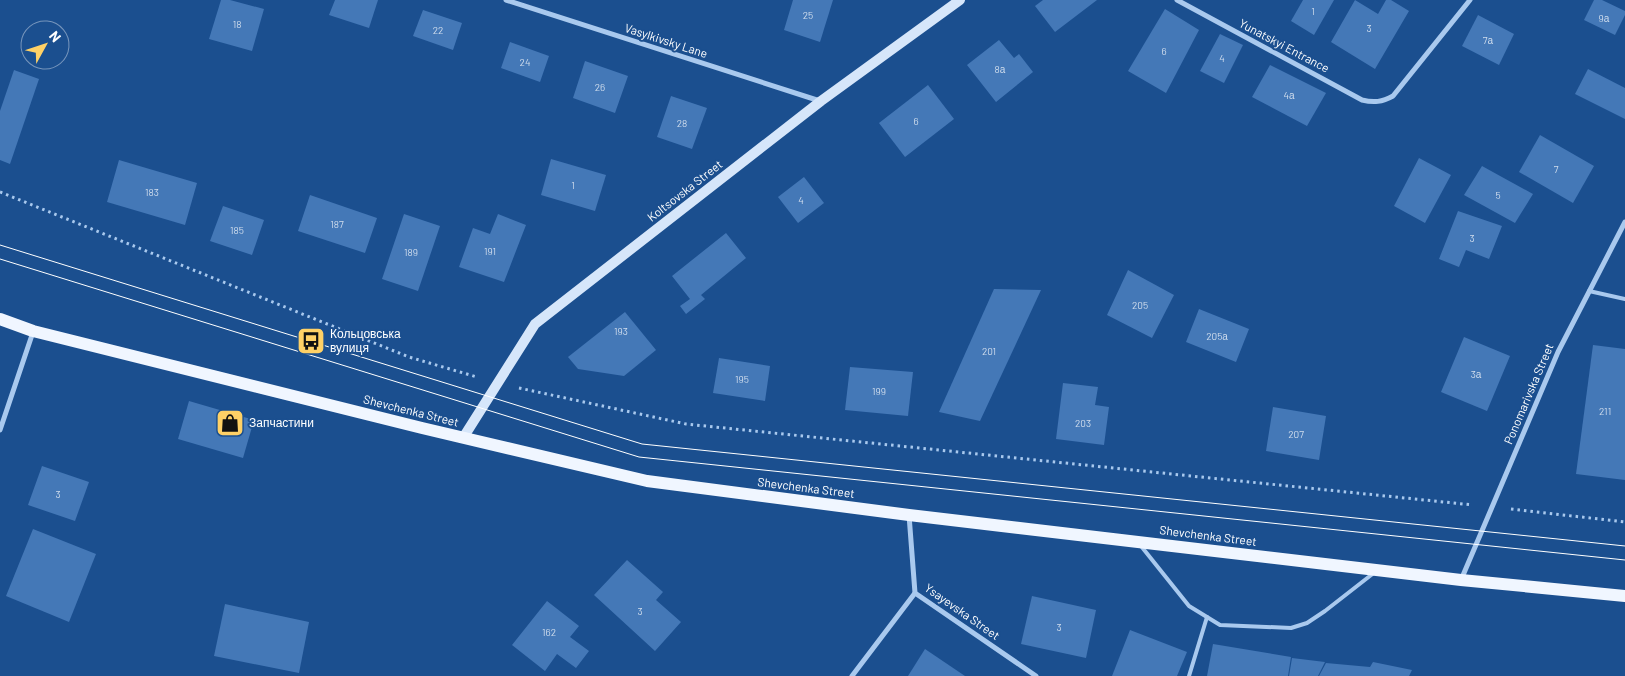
<svg xmlns="http://www.w3.org/2000/svg" width="1625" height="676" font-family="Barlow,sans-serif">
  <style>
    .building { fill: #4478b7 }
    .lines { fill: none; stroke-linecap: round; stroke-linejoin: round }
    .path { stroke: #a9c9ee; stroke-width: 3; stroke-dasharray: 2.5 4; stroke-linecap: butt }
    .lane { stroke: #a9c9ee; stroke-width: 4 }
    .street { stroke: #a9c9ee; stroke-width: 5 }
    .secondary { stroke: #d6e6fa; stroke-width: 10 }
    .primary { stroke: #f0f6ff; stroke-width: 12 }
    .tram { stroke: #fff; stroke-width: 1 }
    .labels { text-anchor: middle; stroke-width: 4; stroke-linejoin: round; paint-order: stroke }
    .number-label { font-size: 10px; fill: #d0dded }
    .street-label { font-size: 12px; fill: #fff; stroke: #1b4f8f }
    .poi-label { font-size: 12px; fill: #fff; stroke: #1b4f8f; text-anchor: start }
  </style>
  <rect width="100%" height="100%" fill="#1b4f8f"/>
  <!-- building -->
  <g class="building">
    <path d="M221,0H230L264,9L252,51L209,39Z"/>
    <path d="M335,0H378L369,28L329,15Z"/>
    <path d="M793,0H833L820,42L784,30Z"/>
    <path d="M1043,0H1097L1055,32L1035,6Z"/>
    <path d="M1303,0H1334L1314,35L1291,21Z"/>
    <path d="M1355,0L1378,14L1386,0H1391L1409,11L1375,69L1331,42Z"/>
    <path d="M1594,0H1602L1625,11V15L1615,35L1584,20Z"/>
    <path d="M1165,9L1199,30L1166,93L1128,71Z"/>
    <path d="M423,10L462,23L453,50L413,36Z"/>
    <path d="M1478,15L1514,34L1499,65L1462,46Z"/>
    <path d="M1220,34L1243,45L1224,83L1200,71Z"/>
    <path d="M999,40L1014,58L1019,54L1033,72L996,102L967,65Z"/>
    <path d="M510,42L549,56L540,82L501,68Z"/>
    <path d="M585,61L628,76L615,113L573,98Z"/>
    <path d="M1270,65L1326,93L1307,126L1252,97Z"/>
    <path d="M1588,69L1625,88V119L1575,94Z"/>
    <path d="M14,70L39,79L10,164L0,160V111Z"/>
    <path d="M928,85L954,119L905,157L879,123Z"/>
    <path d="M671,96L707,108L692,149L657,137Z"/>
    <path d="M1540,135L1594,166L1573,203L1519,172Z"/>
    <path d="M1419,158L1451,175L1425,223L1394,206Z"/>
    <path d="M551,159L606,175L595,211L541,195Z"/>
    <path d="M119,160L197,183L185,225L107,202Z"/>
    <path d="M1482,166L1533,194L1515,223L1464,195Z"/>
    <path d="M804,177L824,203L798,223L778,197Z"/>
    <path d="M310,195L377,218L365,253L298,231Z"/>
    <path d="M223,206L264,220L252,255L210,241Z"/>
    <path d="M1458,211L1502,226L1489,259L1466,250L1459,267L1439,259Z"/>
    <path d="M404,214L440,226L418,291L382,279Z"/>
    <path d="M498,214L526,225L504,282L459,267L473,228L490,234Z"/>
    <path d="M726,233L746,258L701,295L705,299L686,314L680,306L690,299L672,276Z"/>
    <path d="M1128,270L1174,295L1152,338L1107,315Z"/>
    <path d="M994,289L1041,290L980,421L939,412Z"/>
    <path d="M1199,309L1249,329L1236,362L1186,342Z"/>
    <path d="M625,312L656,350L624,376L578,369L568,357Z"/>
    <path d="M1464,337L1510,356L1487,411L1441,392Z"/>
    <path d="M1593,345L1625,349V480L1576,474Z"/>
    <path d="M719,358L770,366L765,401L713,393Z"/>
    <path d="M850,367L913,372L908,416L845,410Z"/>
    <path d="M1063,383L1098,387L1095,405L1109,407L1104,445L1056,439Z"/>
    <path d="M189,401L254,420L243,458L178,439Z"/>
    <path d="M1273,407L1326,416L1319,460L1266,451Z"/>
    <path d="M42,466L89,482L75,521L28,505Z"/>
    <path d="M33,529L96,554L69,622L6,596Z"/>
    <path d="M627,560L663,592L656,600L681,622L655,651L594,595Z"/>
    <path d="M1032,596L1096,610L1086,658L1021,644Z"/>
    <path d="M547,601L579,626L570,637L589,651L576,668L557,654L545,671L512,645Z"/>
    <path d="M225,604L309,622L299,673L214,656Z"/>
    <path d="M1130,630L1187,652L1177,676H1112Z"/>
    <path d="M1213,644L1291,657L1288,676H1207Z"/>
    <path d="M925,649L965,676H908Z"/>
    <path d="M1292,658L1325,662L1318,676H1289Z"/>
    <path d="M1373,662L1412,670L1409,676H1319L1326,663L1370,667Z"/>
  </g>
  <g class="lines">
    <!-- path -->
    <g class="path">
      <path d="M0,192L409,357L477,377"/>
      <path d="M519,388L686,424L1473,505"/>
      <path d="M1511,509L1625,522"/>
    </g>
    <!-- lane -->
    <g class="lane">
      <path d="M1589,291L1625,299"/>
      <path d="M1141,546L1189,606L1220,625L1291,628L1307,623L1325,611L1375,572"/>
      <path d="M1189,676L1207,617"/>
    </g>
    <!-- street -->
    <g class="street">
      <path d="M506,0L820,101"/>
      <path d="M1177,0L1362,100C1374,103 1382,102 1393,96L1470,0"/>
      <path d="M0,430L33,332"/>
      <path d="M909,515L915,593L1036,676"/>
      <path d="M1461,580L1558,352L1625,222"/>
      <path d="M852,676L915,593"/>
    </g>
    <!-- secondary -->
    <path class="secondary" d="M463,438L535,324L821,101L960,0"/>
    <!-- primary -->
    <path class="primary" d="M0,319L33,331L422,428L647,481L909,515L1138,542L1461,580L1625,596"/>
    <!-- tram -->
    <g class="tram">
      <path d="M0,245L642,444L1625,546"/>
      <path d="M0,259L639,457L1625,560"/>
    </g>
  </g>
  <!-- icons -->
  <defs>
    <symbol id="bus-square" viewBox="-11 -11 22 22"><rect x="-9" y="-9" width="18" height="18" rx="4" fill="#ffd166" stroke="#1b4f8f"/><path d="M-5-6H5V4H4V6H2V4H-2V6H-4V4H-5ZM-3.5-4V0h7V-4ZM-3.5 1.2v1.5H-2V1.2ZM2 1.2v1.5H3.5V1.2Z" fill="#111"/></symbol>
    <symbol id="shop-square" viewBox="-11 -11 22 22"><rect x="-9" y="-9" width="18" height="18" rx="4" fill="#ffd166" stroke="#1b4f8f"/><path d="M-5-2.5h2.3a2.7 3.5 0 0 1 5.4 0H5L5.5 6h-11ZM-1.5-2.5h3a1.5 2.3 0 0 0-3 0Z" fill="#111"/></symbol>
  </defs>
  <g fill-rule="evenodd">
    <use href="#bus-square" x="295" y="325" width="32" height="32"/>
    <use href="#shop-square" x="214" y="407" width="32" height="32"/>
  </g>
  <g class="labels">
    <!-- number labels -->
    <g class="number-label">
      <text x="1313" y="15">1</text>
      <text x="808" y="19">25</text>
      <text x="1604" y="22">9а</text>
      <text x="237" y="28">18</text>
      <text x="1369" y="32">3</text>
      <text x="438" y="34">22</text>
      <text x="1488" y="44">7а</text>
      <text x="1164" y="55">6</text>
      <text x="1222" y="62">4</text>
      <text x="525" y="66">24</text>
      <text x="1000" y="73">8а</text>
      <text x="600" y="91">26</text>
      <text x="1289" y="99">4а</text>
      <text x="916" y="125">6</text>
      <text x="682" y="127">28</text>
      <text x="1556" y="173">7</text>
      <text x="573" y="189">1</text>
      <text x="152" y="196">183</text>
      <text x="1498" y="199">5</text>
      <text x="801" y="204">4</text>
      <text x="337" y="228">187</text>
      <text x="237" y="234">185</text>
      <text x="1472" y="242">3</text>
      <text x="490" y="255">191</text>
      <text x="411" y="256">189</text>
      <text x="1140" y="309">205</text>
      <text x="621" y="335">193</text>
      <text x="1217" y="340">205а</text>
      <text x="989" y="355">201</text>
      <text x="1476" y="378">3а</text>
      <text x="742" y="383">195</text>
      <text x="879" y="395">199</text>
      <text x="1605" y="415">211</text>
      <text x="1083" y="427">203</text>
      <text x="1296" y="438">207</text>
      <text x="58" y="498">3</text>
      <text x="640" y="615">3</text>
      <text x="1059" y="631">3</text>
      <text x="549" y="636">162</text>
    </g>
    <!-- street labels -->
    <g class="street-label">
      <text transform="translate(666 41) rotate(18)" y="4">Vasylkivsky Lane</text>
      <text transform="translate(1284 46) rotate(28)" y="4">Yunatskyi Entrance</text>
      <text transform="translate(685 191) rotate(-38)" y="4">Koltsovska Street</text>
      <text transform="translate(1529 394) rotate(-67)" y="4">Ponomarivska Street</text>
      <text transform="translate(411 411) rotate(14)" y="4">Shevchenka Street</text>
      <text transform="translate(806 488) rotate(7)" y="4">Shevchenka Street</text>
      <text transform="translate(1208 536) rotate(7)" y="4">Shevchenka Street</text>
      <text transform="translate(962 612) rotate(35)" y="4">Ysayevska Street</text>
    </g>
    <!-- poi labels -->
    <g class="poi-label">
      <text x="330" y="338">Кольцовська<tspan x="330" dy="14">вулиця</tspan></text>
      <text x="249" y="427">Запчастини</text>
    </g>
  </g>
  <!-- north arrow -->
  <g transform="translate(45 45) rotate(50)"><circle r="24" fill="#1b4f8f" stroke="#7695bc"/>
  <path d="M0-4L9 19L0 12L-9 19Z" fill="#ffd166"/>
  <text y="-8" font-size="14" font-weight="bold" text-anchor="middle" fill="#ffffff">N</text>
  </g>
</svg>
